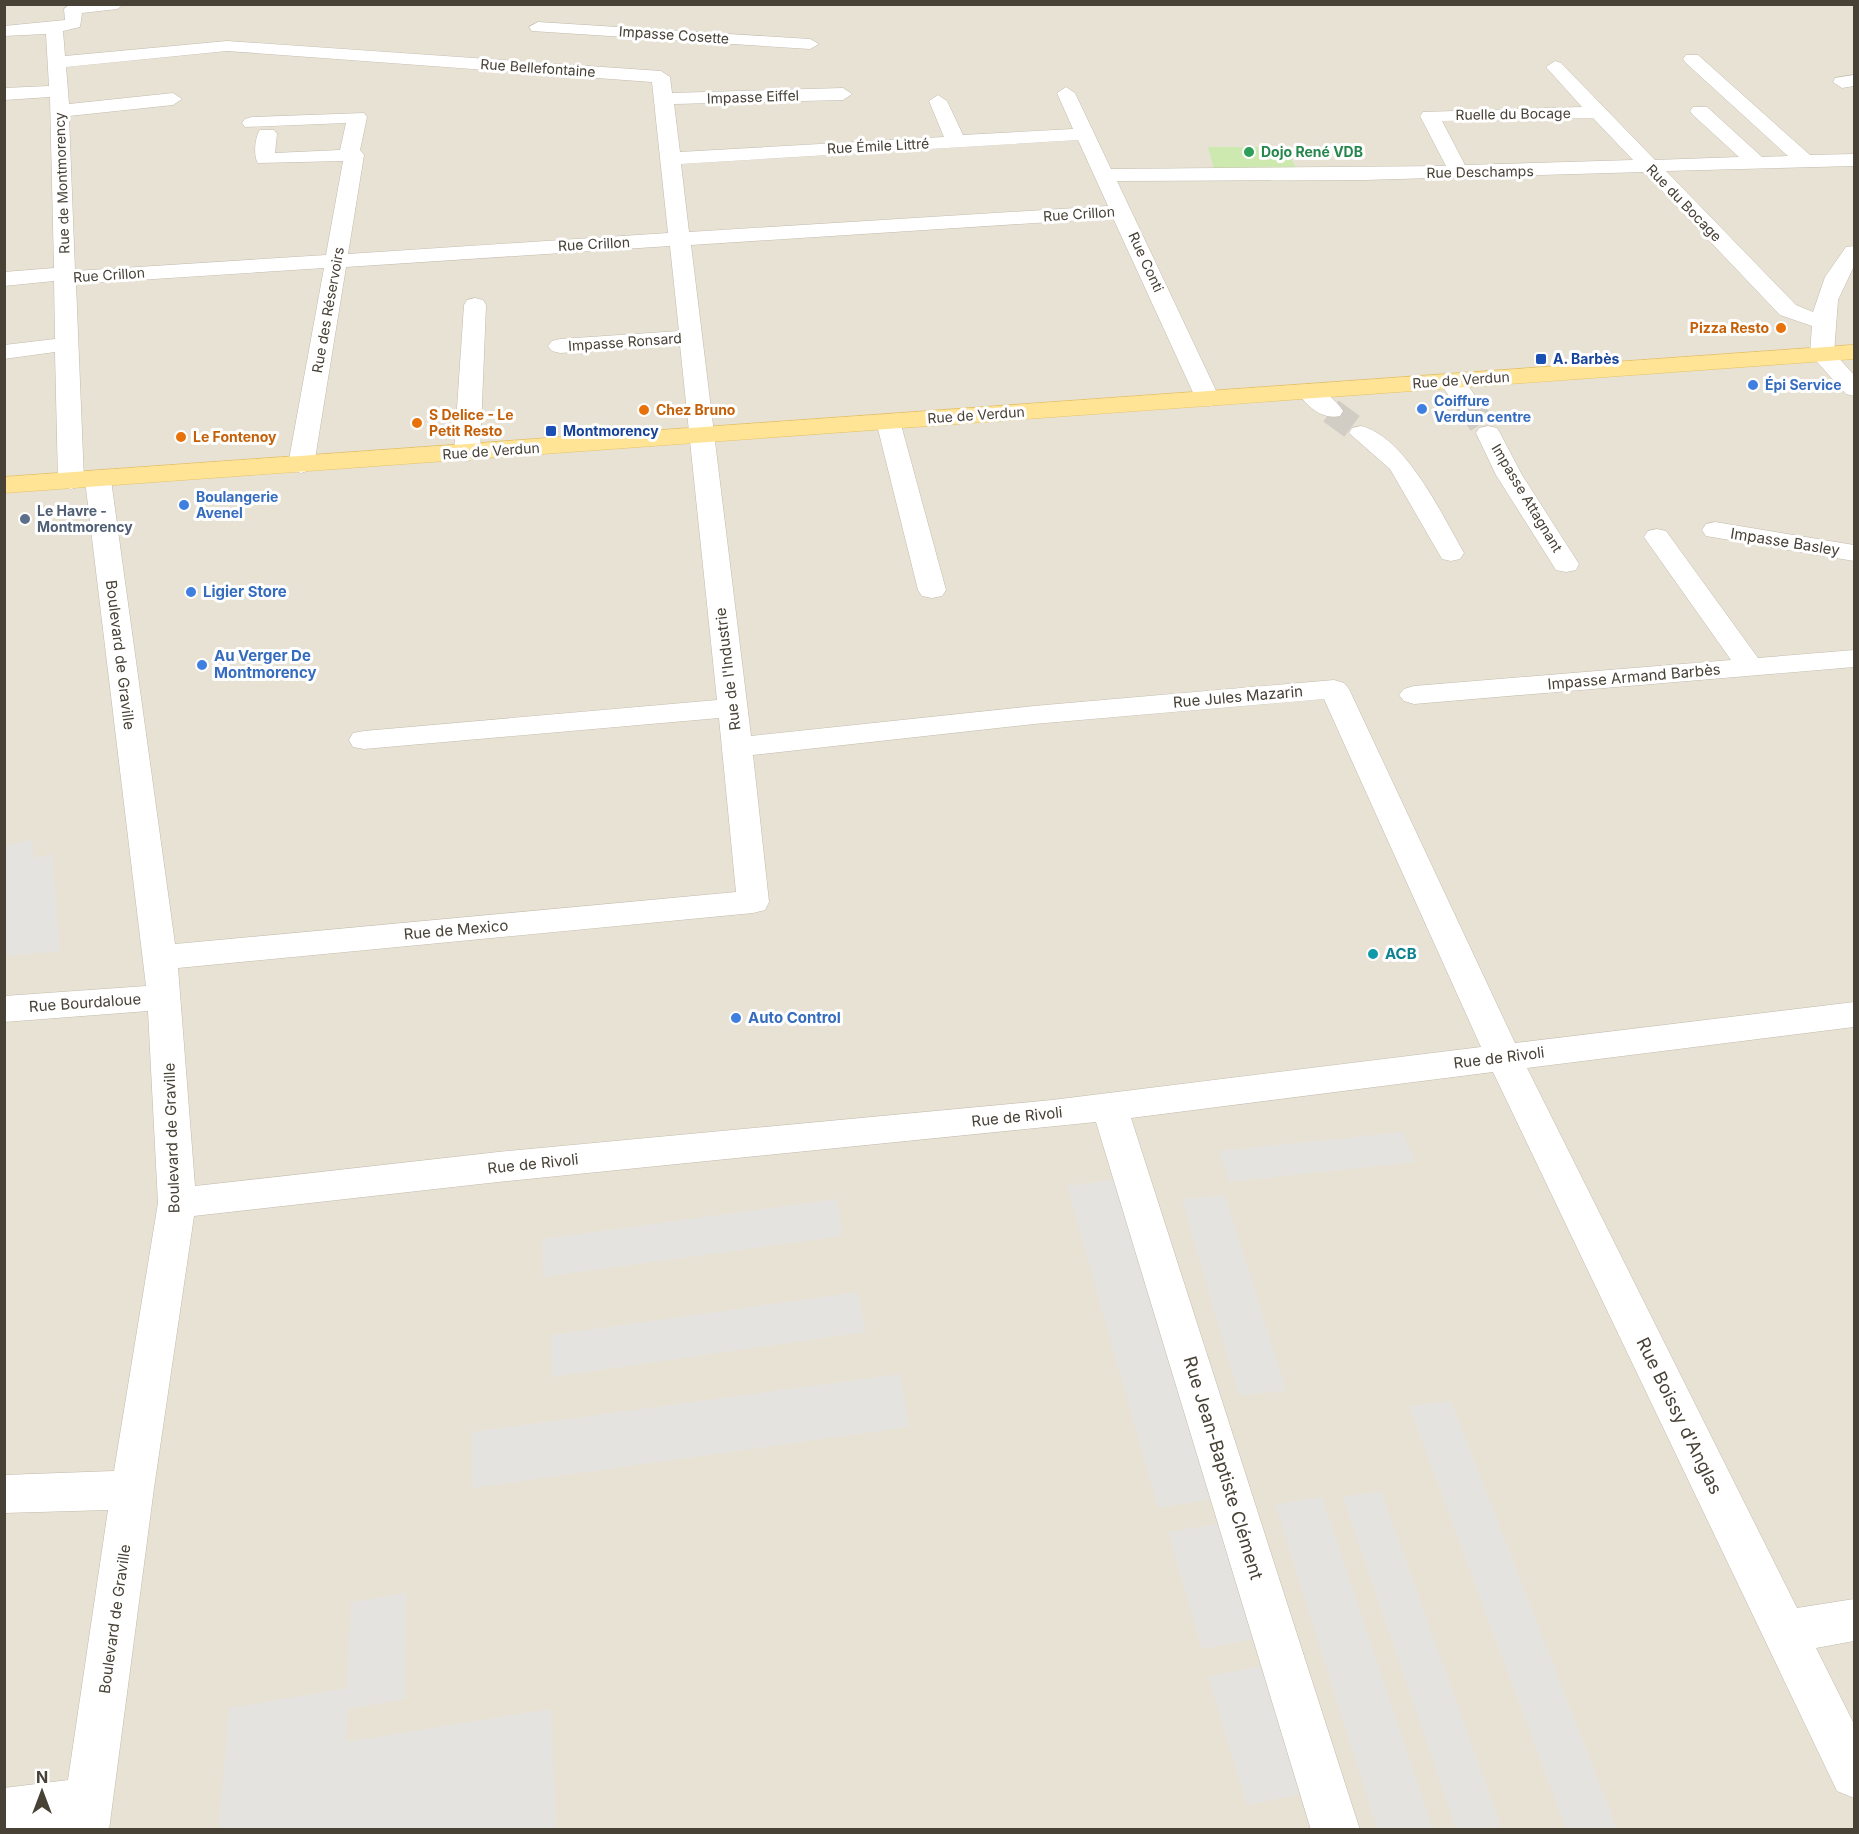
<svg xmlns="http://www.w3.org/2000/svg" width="1859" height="1834" font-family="Inter,sans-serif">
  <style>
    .residential { fill: #e8e2d5 }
    .green { fill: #cde9af }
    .parking { fill: #e5e3df }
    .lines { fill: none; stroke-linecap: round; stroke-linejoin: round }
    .minor-tunnel { stroke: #d1cdc4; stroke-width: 26; stroke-dasharray: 26 13; stroke-linecap: butt }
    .minor-casing { stroke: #c2bbac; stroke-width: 1 }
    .major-casing { stroke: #e6c263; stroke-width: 1 }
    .minor { fill: #fff; fill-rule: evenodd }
    .major { fill: #ffe495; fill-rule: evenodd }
    .leisure-dot { fill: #2e9e5b; stroke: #fff; stroke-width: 2 }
    .food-dot { fill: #e8710a; stroke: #fff; stroke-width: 2 }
    .transit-dot { fill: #1a4fb4; stroke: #fff; stroke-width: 2 }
    .shop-dot { fill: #3f7fe0; stroke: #fff; stroke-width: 2 }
    .service-dot { fill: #5c6f8a; stroke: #fff; stroke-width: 2 }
    .culture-dot { fill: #0f9aa8; stroke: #fff; stroke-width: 2 }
    .labels { text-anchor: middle; stroke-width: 6; stroke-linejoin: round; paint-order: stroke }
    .far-street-label { font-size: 14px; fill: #474136; stroke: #fff }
    .far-leisure-label { font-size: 14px; font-weight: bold; fill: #27864d; stroke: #fff; text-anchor: start }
    .far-food-label { font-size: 14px; font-weight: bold; fill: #c56008; stroke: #fff; text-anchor: start }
    .far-transit-label { font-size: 14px; font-weight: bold; fill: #164399; stroke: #fff; text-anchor: start }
    .far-shop-label { font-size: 14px; font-weight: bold; fill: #366cbe; stroke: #fff; text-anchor: start }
    .far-service-label { font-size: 14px; font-weight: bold; fill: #4e5e75; stroke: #fff; text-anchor: start }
    .street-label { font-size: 15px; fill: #474136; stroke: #fff }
    .shop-label { font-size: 15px; font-weight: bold; fill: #366cbe; stroke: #fff; text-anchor: start }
    .culture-label { font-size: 15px; font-weight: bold; fill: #0d838f; stroke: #fff; text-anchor: start }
    .near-street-label { font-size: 18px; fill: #474136; stroke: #fff }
  </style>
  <rect width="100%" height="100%" fill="#f4f0e7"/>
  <!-- residential -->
  <rect class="residential" x="5" y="5" width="1849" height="1824"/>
  <!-- green -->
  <path class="green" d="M1208,147H1284L1297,169H1214Z"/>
  <!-- parking -->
  <g class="parking">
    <path d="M32,840L34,858L52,854L60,951L5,956V846Z"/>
    <path d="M1403,1132L1415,1162L1229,1182L1219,1151Z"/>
    <path d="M1117,1179L1214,1499L1158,1508L1067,1186Z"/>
    <path d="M1225,1195L1286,1390H1287L1239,1396L1182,1199Z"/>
    <path d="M837,1199L843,1236L543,1277L542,1239Z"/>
    <path d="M858,1292L866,1332L552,1377L551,1335Z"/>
    <path d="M900,1374L909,1427L472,1488V1432Z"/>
    <path d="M1451,1401L1617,1829H1566L1409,1406Z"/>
    <path d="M1381,1491L1502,1829H1456L1343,1497Z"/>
    <path d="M1322,1497L1433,1829H1377L1275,1504Z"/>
    <path d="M1223,1523L1260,1638L1202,1649L1168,1532Z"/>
    <path d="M406,1593L405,1699L348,1709L346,1742L551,1709L556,1829H219L229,1708L347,1688L351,1602Z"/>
    <path d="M1267,1665L1307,1793L1247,1805L1208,1676Z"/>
  </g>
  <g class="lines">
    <!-- minor-tunnel -->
    <g class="minor-tunnel">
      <path d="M1467,402L1488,433"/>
      <path d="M1331,411L1361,433"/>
    </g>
    <defs>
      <g id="minor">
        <path d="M70,4H125L117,9L82,13L80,27L63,31L65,56L227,41L661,71L670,77L672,93L843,88L852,94L843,100L674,104L680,152L944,137L929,101L938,95L947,101L963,135L1073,129L1057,93L1066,87L1075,93L1111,169L1446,166L1420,116L1423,112L1582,107L1546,67L1555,61L1561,63L1655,160L1739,157L1693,115L1690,111L1693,107H1707L1762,157L1788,156L1686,63L1683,59L1686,55H1698L1810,155L1854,154V166L1666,171L1796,305L1813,312L1825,277L1846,247L1854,246V266L1838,300L1834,353L1854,375V396L1846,394L1810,354L1812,326L1780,315L1644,172L1364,180L1117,181L1220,399L1217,404L1208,406L1199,404L1196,399L1113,218L691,245L751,736L1034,706L1334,680L1344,683L1349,689L1515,1043L1854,1002V1027L1527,1068L1797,1608L1854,1599V1641L1816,1648L1854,1724V1798L1837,1791L1493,1072L1131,1118L1360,1830H1311L1096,1122L498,1182L194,1216L154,1488L109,1830H4V1788L68,1780L108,1510L4,1513V1475L114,1471L158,1203L148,1011L4,1022V996L146,986L85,480L89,475L98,472L107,475L111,480L175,944L736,892L719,718L364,749L353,747L349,740L353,733L364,731L717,700L680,345L560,353L552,351L548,346L552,341L560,339L679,331L670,246L346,267L314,465L310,470L301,473L292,470L288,465L324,268L76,284L84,481L80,486L71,489L62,486L58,481L55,352L4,359V345L55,339L54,281L4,286V272L54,268L50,97L4,100V88L49,86L46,34L4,36V26L65,20L64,9ZM227,51L652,82L668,233L348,254L364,155L360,150L367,117L364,113L252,117L245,119L242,123L245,127L346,123L340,150L275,153L277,134L274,130H260C255,137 253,156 258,163L343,161L326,255L75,271L69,116L173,105L182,99L173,93L69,104L66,67ZM1593,118L1633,160L1465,165L1442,121ZM1078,140L1108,206L689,232L681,164ZM1324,699L1481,1047L1052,1100L498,1152L195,1186L178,968L753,913L765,910L769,902L753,755L1034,724Z"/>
        <path d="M538,22L810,39L819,44L810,49L532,31L529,27Z"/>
        <path d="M1854,75V86L1842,88L1833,82L1835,78Z"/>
        <path d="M475,298L483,300L486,305L480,453L476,458L467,461L458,458L454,453L464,305L467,300Z"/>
        <path d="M1451,374C1464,377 1472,391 1479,402L1476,407C1456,412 1449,395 1439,381L1443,376Z"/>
        <path d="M1309,385C1322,388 1336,400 1343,411L1340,416C1322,420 1307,406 1297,392L1301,387Z"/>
        <path d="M888,414L897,416L900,421L946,590L942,596L932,598L922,596L918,590L876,421L879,416Z"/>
        <path d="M1361,426C1406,437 1442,515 1464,553L1460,559L1451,561L1442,559L1390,469L1349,433L1352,428Z"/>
        <path d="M1488,426L1497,428L1500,433L1522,475L1579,564L1576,570L1566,572L1556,570L1496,475L1476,433L1479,428Z"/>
        <path d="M1715,522L1854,545V561L1706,536L1702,530L1706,524Z"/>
        <path d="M1657,529L1666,531L1758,658L1854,650V667L1414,704L1404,701L1399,695L1404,689L1414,686L1731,660L1644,537L1648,531Z"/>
      </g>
      <path id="major" d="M1854,345V359L4,493V477Z"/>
    </defs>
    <!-- minor casing -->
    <use href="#minor" class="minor-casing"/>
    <!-- major casing -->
    <use href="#major" class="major-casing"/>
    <!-- minor -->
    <use href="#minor" class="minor"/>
    <!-- major -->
    <use href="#major" class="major"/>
  </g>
  <!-- markers -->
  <circle class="leisure-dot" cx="1249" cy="152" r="6"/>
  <g class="food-dot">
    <circle cx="1781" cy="328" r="6"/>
    <circle cx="644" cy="410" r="6"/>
    <circle cx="417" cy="423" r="6"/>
    <circle cx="181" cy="437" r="6"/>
  </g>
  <g class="transit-dot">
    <rect x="1535" y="353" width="12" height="12" rx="3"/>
    <rect x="545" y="425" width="12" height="12" rx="3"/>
  </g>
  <g class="shop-dot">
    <circle cx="1753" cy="385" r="6"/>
    <circle cx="1422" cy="409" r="6"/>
    <circle cx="184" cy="505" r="6"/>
    <circle cx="191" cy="592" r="6"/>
    <circle cx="202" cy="665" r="6"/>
    <circle cx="736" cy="1018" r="6"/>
  </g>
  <circle class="service-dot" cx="25" cy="519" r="6"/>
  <circle class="culture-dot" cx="1373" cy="954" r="6"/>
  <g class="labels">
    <!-- far-street labels -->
    <g class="far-street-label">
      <text transform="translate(674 35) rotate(4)" y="5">Impasse Cosette</text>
      <text transform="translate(538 68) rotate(4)" y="5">Rue Bellefontaine</text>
      <text transform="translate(753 97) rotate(-2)" y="5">Impasse Eiffel</text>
      <text transform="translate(1513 114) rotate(-1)" y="5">Ruelle du Bocage</text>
      <text transform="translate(878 146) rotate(-3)" y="5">Rue Émile Littré</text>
      <text transform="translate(1480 172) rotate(-1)" y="5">Rue Deschamps</text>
      <text transform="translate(62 183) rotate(-92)" y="5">Rue de Montmorency</text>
      <text transform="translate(1684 203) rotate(46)" y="5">Rue du Bocage</text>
      <text transform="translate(1079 214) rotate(-4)" y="5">Rue Crillon</text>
      <text transform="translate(594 244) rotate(-3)" y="5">Rue Crillon</text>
      <text transform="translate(1146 262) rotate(65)" y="5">Rue Conti</text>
      <text transform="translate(109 275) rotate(-4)" y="5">Rue Crillon</text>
      <text transform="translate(328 310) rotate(-80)" y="5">Rue des Réservoirs</text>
      <text transform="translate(625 342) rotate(-4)" y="5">Impasse Ronsard</text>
      <text transform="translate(1461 380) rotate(-4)" y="5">Rue de Verdun</text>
      <text transform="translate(976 415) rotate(-4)" y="5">Rue de Verdun</text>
      <text transform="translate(491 451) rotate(-4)" y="5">Rue de Verdun</text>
      <text transform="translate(1527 498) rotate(59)" y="5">Impasse Attagnant</text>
    </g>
    <!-- far-leisure labels -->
    <g class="far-leisure-label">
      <text x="1261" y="157">Dojo René VDB</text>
    </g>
    <!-- far-food labels -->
    <g class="far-food-label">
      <text x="1769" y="333" text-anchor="end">Pizza Resto</text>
      <text x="656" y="415">Chez Bruno</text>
      <text x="429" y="420">S Delice - Le<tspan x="429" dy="16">Petit Resto</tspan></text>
      <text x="193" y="442">Le Fontenoy</text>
    </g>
    <!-- far-transit labels -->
    <g class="far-transit-label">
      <text x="1553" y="364">A. Barbès</text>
      <text x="563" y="436">Montmorency</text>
    </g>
    <!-- far-shop labels -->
    <g class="far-shop-label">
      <text x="1765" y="390">Épi Service</text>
      <text x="1434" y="406">Coiffure<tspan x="1434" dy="16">Verdun centre</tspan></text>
      <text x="196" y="502">Boulangerie<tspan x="196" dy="16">Avenel</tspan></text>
    </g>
    <!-- far-service labels -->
    <g class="far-service-label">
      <text x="37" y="516">Le Havre -<tspan x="37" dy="16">Montmorency</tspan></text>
    </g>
    <!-- street labels -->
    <g class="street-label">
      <text transform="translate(1785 542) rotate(9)" y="5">Impasse Basley</text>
      <text transform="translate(120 655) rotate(83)" y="5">Boulevard de Graville</text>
      <text transform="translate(728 669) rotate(-97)" y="5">Rue de l'Industrie</text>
      <text transform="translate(1634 677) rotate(-5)" y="5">Impasse Armand Barbès</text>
      <text transform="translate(1238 697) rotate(-5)" y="5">Rue Jules Mazarin</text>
      <text transform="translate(456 930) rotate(-5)" y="5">Rue de Mexico</text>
      <text transform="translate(85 1003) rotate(-4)" y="5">Rue Bourdaloue</text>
      <text transform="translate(1499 1058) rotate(-7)" y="5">Rue de Rivoli</text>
      <text transform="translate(1017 1117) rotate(-6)" y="5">Rue de Rivoli</text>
      <text transform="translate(172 1138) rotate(-92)" y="5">Boulevard de Graville</text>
      <text transform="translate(533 1164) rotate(-6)" y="5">Rue de Rivoli</text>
      <text transform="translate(115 1619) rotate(-82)" y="5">Boulevard de Graville</text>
    </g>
    <!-- shop labels -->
    <g class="shop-label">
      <text x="203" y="597">Ligier Store</text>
      <text x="214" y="661">Au Verger De<tspan x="214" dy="17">Montmorency</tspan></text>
      <text x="748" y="1023">Auto Control</text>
    </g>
    <!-- culture labels -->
    <g class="culture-label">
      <text x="1385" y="959">ACB</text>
    </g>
    <!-- near-street labels -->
    <g class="near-street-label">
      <text transform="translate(1679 1416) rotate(64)" y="6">Rue Boissy d'Anglas</text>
      <text transform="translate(1223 1468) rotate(73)" y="6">Rue Jean-Baptiste Clément</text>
    </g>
  </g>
  <!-- border -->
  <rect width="1859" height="1834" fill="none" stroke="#474136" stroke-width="12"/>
  <!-- north arrow -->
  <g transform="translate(42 1792)" stroke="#ffffff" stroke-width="4.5" paint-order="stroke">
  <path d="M0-4.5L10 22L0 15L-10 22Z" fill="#474136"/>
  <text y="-9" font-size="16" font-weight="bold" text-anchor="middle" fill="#474136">N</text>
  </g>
</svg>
